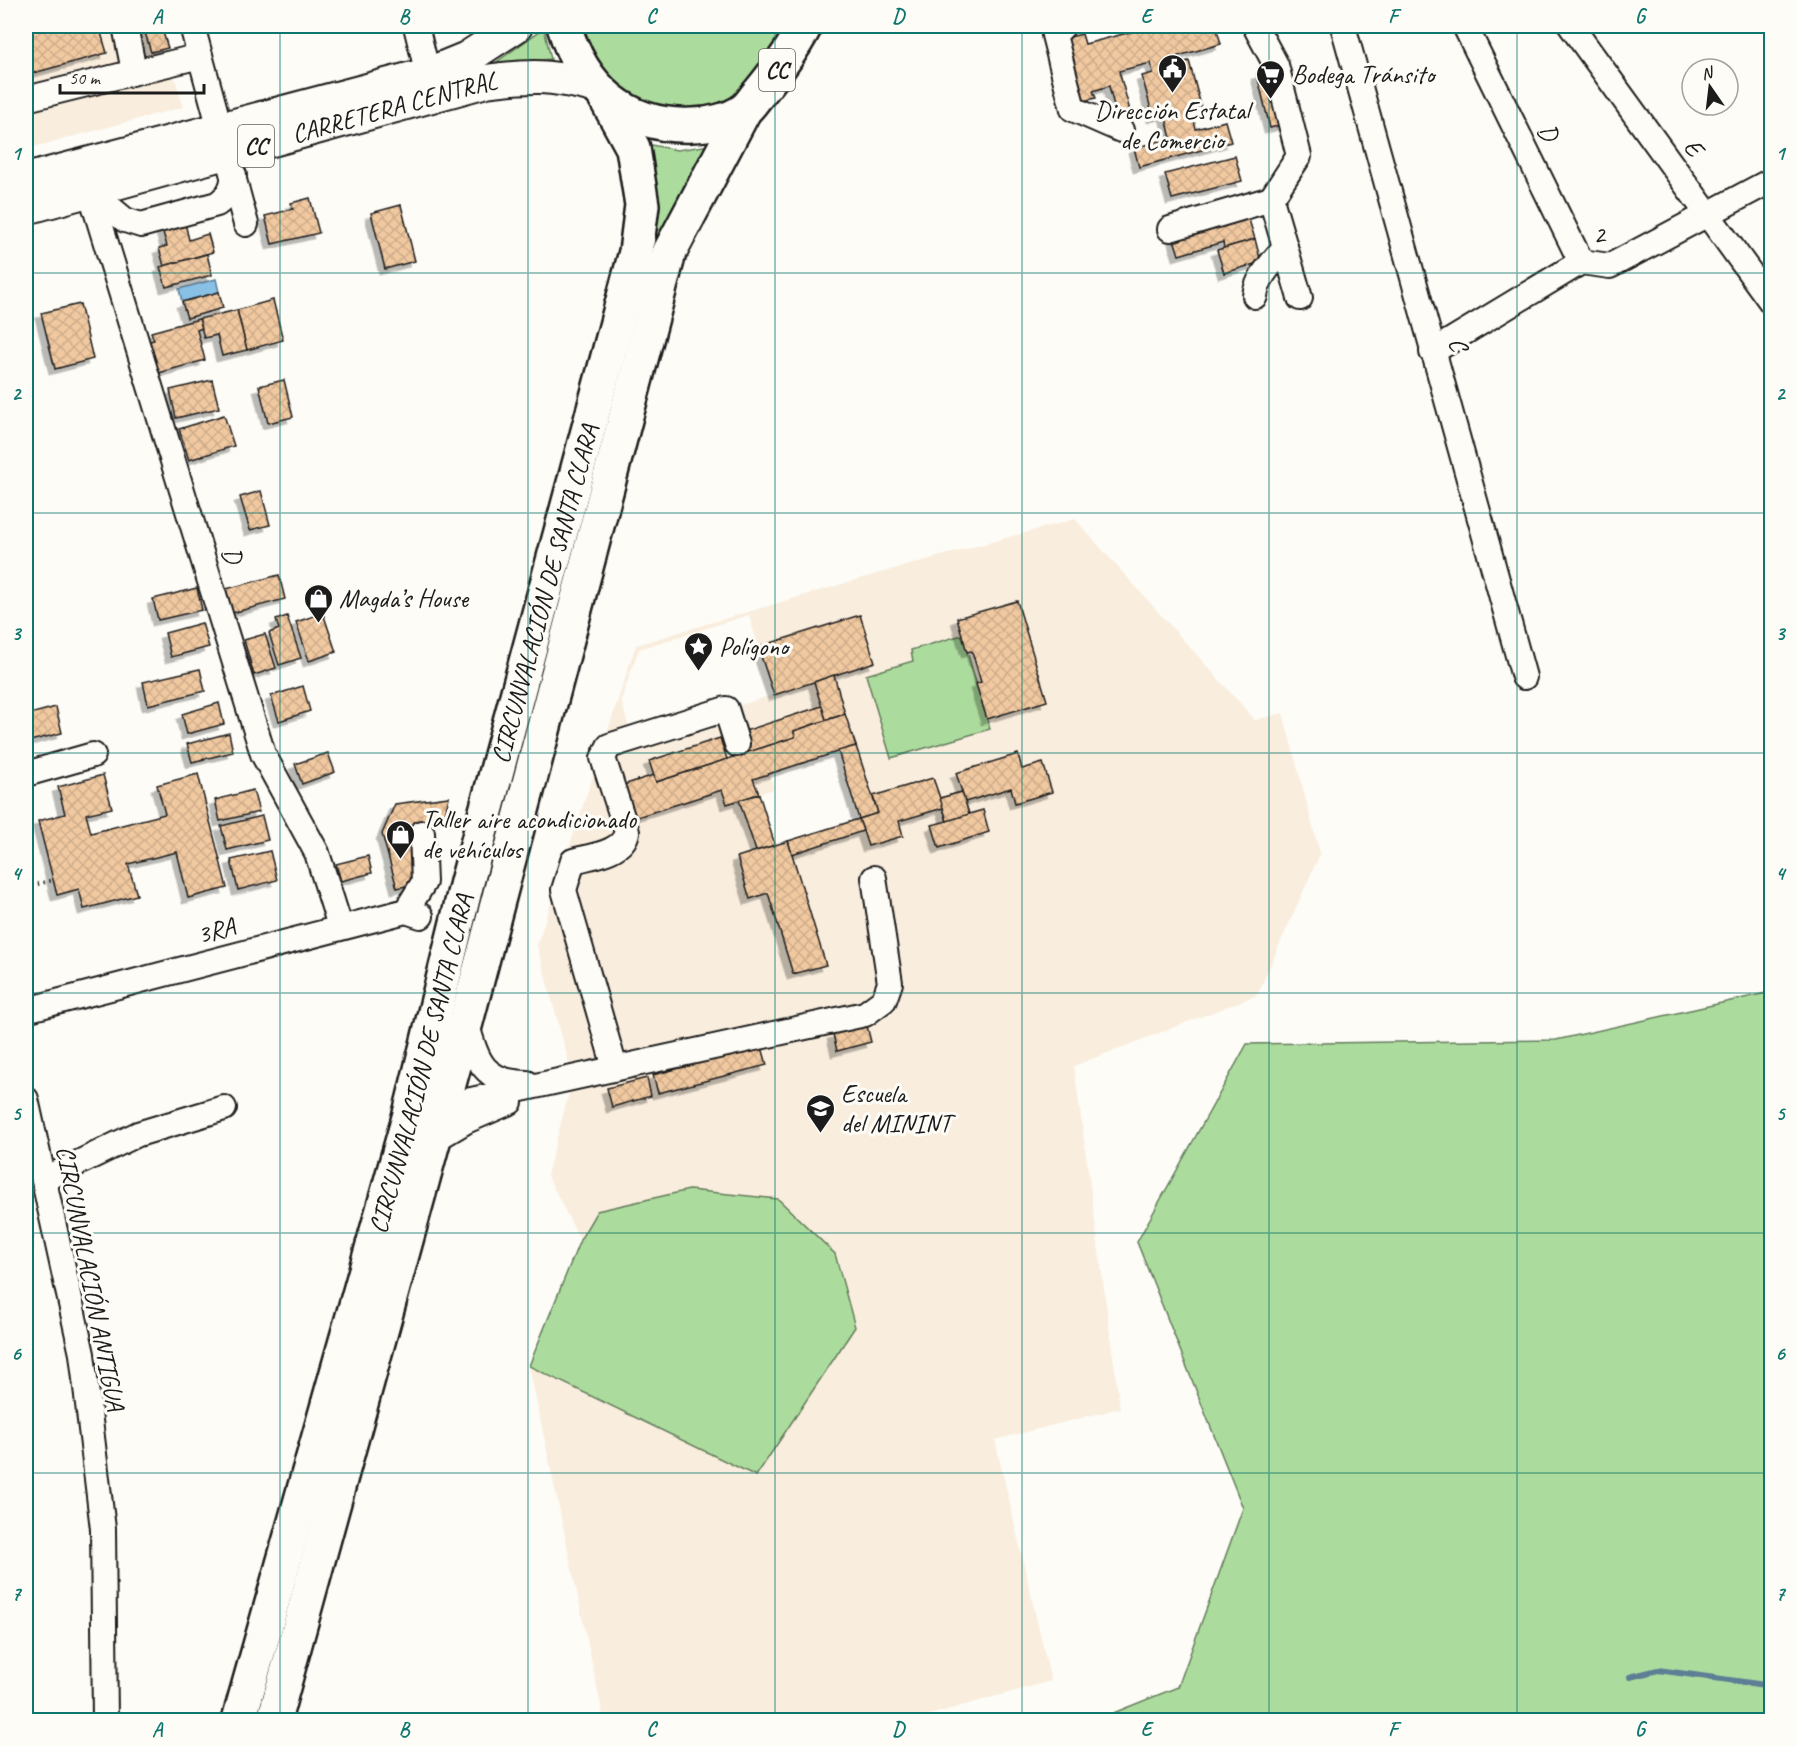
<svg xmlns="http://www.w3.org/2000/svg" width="1797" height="1746" font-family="Caveat,sans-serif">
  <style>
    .built { fill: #f9eddd; fill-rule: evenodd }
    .grass { fill: #acdc9d; stroke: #647c5c; stroke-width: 1.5 }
    .water { fill: #88c0e6; stroke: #5d7e95; stroke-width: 1.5 }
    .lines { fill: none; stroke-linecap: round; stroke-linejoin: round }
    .stream { stroke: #5d7e95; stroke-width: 6 }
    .building { fill: url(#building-cross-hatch); stroke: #1c1c1c; stroke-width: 1.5; filter: url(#shadow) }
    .minor-casing { stroke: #1c1c1c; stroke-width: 28 }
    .major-casing { stroke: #1c1c1c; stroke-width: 36 }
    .highway-casing { stroke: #1c1c1c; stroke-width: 38 }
    .path { stroke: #1c1c1c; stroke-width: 4; stroke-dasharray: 1.5 4.5; stroke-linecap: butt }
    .minor { stroke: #fdfcf7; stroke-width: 24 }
    .major { stroke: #fdfcf7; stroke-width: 32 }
    .highway { stroke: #fdfcf7; stroke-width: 33 }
    .grid { fill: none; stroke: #0f766e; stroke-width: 1.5; stroke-opacity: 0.55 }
    .labels { text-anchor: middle; stroke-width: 6; stroke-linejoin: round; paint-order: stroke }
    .shield { fill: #fdfcf7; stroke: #605f5e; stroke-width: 1.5 }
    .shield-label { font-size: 24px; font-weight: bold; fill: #1c1c1c }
    .poi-label { font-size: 26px; fill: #1c1c1c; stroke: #fdfcf7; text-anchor: start }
    .street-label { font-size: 26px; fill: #1c1c1c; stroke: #fdfcf7 }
    .neatline { fill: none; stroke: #0f766e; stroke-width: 2 }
    .grid-label { font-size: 20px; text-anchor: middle; font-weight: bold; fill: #0f766e }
  </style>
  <defs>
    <pattern id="building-cross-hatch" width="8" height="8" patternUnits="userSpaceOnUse" patternTransform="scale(1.5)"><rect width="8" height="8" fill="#f1c9a1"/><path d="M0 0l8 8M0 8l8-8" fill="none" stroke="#ceac8a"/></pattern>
    <filter id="shadow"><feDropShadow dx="-5.5" dy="5.5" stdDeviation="0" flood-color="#0004"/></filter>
  </defs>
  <rect width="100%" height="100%" fill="#fdfcf7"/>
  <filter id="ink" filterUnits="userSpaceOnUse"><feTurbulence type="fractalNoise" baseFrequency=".0167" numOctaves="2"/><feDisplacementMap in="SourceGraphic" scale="12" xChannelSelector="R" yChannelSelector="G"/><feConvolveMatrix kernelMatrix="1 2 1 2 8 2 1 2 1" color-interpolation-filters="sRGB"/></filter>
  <g filter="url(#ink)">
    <!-- built -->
    <g class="built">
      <path d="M26,26H161L183,107L26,149Z"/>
      <path d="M1075,519L1255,720L1283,713L1320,854L1257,995L1074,1066L1120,1408L995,1440L1051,1681L911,1720H604L529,1366L580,1240L547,1175L573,1078L537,945L636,645L876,574ZM749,615L773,695L632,739L621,700L639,649ZM838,752L859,818L775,845L759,794L774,789L769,774Z"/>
    </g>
    <!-- grass -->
    <g class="grass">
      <path d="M583,26H786C776,55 751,93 720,105C701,112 680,110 661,107C649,105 629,98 619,89C602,72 592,47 583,26Z"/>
      <path d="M544,28L551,59L491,66Z"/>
      <path d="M641,143L677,150L711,145L595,480L588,475Z"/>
      <path d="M962,635L990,729L891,758L866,675L913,661L911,650Z"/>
      <path d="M1771,992V1720H1096L1178,1687L1243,1508L1137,1242L1247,1044L1556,1040Z"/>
      <path d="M689,1190L778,1199L835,1254L855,1327L756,1476L529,1366L580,1240L597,1211Z"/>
    </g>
    <!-- water -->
    <path class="water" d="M216,279L219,292L182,302L179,289Z"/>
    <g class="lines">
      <!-- stream -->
      <path class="stream" d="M1630,1677L1658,1670L1772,1686"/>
    </g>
    <!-- building -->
    <g class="building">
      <path d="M41,26H99L107,53L26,75V30Z"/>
      <path d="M143,26H161L168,48L151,52Z"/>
      <path d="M1154,26H1216L1221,44L1178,56L1180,63L1189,61L1201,106L1191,108L1196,129L1225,121L1231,142L1139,167L1134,148L1171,138L1165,114L1153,117L1142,76L1153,73L1151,63L1119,71L1132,118L1118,122L1109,86L1093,91L1096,98L1079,102L1062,39L1082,34L1085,44Z"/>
      <path d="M1272,71L1285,124L1270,128L1257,74Z"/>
      <path d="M1235,156L1242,181L1172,199L1165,174Z"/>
      <path d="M310,198L319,233L272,244L265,216L293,209L291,203Z"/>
      <path d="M401,205L415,261L385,269L371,213Z"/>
      <path d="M1246,210L1255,239L1224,248L1223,242L1179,255L1173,236Z"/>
      <path d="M185,223L189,240L208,234L213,252L164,266L159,248L167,246L162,229Z"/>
      <path d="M1255,239L1261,262L1224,273L1217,250Z"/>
      <path d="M207,254L212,275L166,287L160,267Z"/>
      <path d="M219,292L223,308L187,318L182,302Z"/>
      <path d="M273,300L283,340L247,350L237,310Z"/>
      <path d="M80,304L93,359L55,369L41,313Z"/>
      <path d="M237,310L247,350L222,356L217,335L204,338L199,319Z"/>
      <path d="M199,319L202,328L197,330L205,360L155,374L146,342L154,340L151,332Z"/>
      <path d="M212,380L219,408L176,418L170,390Z"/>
      <path d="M284,380L293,417L268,423L259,386Z"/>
      <path d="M224,415L234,446L189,460L179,429Z"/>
      <path d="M261,491L270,525L250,530L240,497Z"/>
      <path d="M279,575L285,599L232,613L226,589Z"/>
      <path d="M197,588L202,610L158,620L153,599Z"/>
      <path d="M1017,601L1047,701L987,719L976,684L981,682L972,651L967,652L957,618Z"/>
      <path d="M323,613L336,652L309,661L296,622Z"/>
      <path d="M860,615L875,662L774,695L758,647Z"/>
      <path d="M287,616L301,658L279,665L269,633L279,629L276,620Z"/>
      <path d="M202,623L209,647L171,657L165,633Z"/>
      <path d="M265,634L276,668L254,675L244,640Z"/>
      <path d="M200,669L205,691L148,705L143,682Z"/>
      <path d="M834,675L845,714L826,720L814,682Z"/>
      <path d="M303,686L310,711L279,721L271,696Z"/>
      <path d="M219,703L224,724L187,734L182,714Z"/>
      <path d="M822,706L826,720L794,731L795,737L749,752L742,732Z"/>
      <path d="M56,707L62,733L26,742V715Z"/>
      <path d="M845,714L856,746L753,779L759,794L727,804L722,790L634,818L623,785L654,775L656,782L795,737L794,731Z"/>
      <path d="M229,733L233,752L192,762L187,744Z"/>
      <path d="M720,738L727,759L656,782L649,761Z"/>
      <path d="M856,746L878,813L859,819L838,751Z"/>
      <path d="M328,753L335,772L302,784L295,764Z"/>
      <path d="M1018,754L1022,769L1043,763L1052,792L1015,803L1011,788L965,802L969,814L983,810L989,832L939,848L932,825L947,821L943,808L899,821L903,836L868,846L859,819L878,813L873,796L933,778L940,798L962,792L956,773Z"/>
      <path d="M198,774L227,888L188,898L177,852L128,864L137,895L84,909L79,889L57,895L38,821L65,814L58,787L103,775L112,808L86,814L91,833L165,814L157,785Z"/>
      <path d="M253,790L259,812L220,821L215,800Z"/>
      <path d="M962,792L969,814L947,821L940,798Z"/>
      <path d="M759,794L775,845L756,851L739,800Z"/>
      <path d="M449,797L444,819L413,823L407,836L419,883L397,888L382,834L395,804Z"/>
      <path d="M262,816L268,840L227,850L221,826Z"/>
      <path d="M859,819L863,831L792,854L788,841Z"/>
      <path d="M788,841L826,965L793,974L768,893L750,899L737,857Z"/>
      <path d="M270,851L277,880L238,890L231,860Z"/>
      <path d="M368,856L372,873L341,881L336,864Z"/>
      <path d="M867,1026L871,1042L837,1051L833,1034Z"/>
      <path d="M762,1047L767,1065L658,1093L653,1075Z"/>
      <path d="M647,1078L651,1096L612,1107L607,1088Z"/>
    </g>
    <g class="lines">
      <defs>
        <g id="minor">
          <path d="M125,26L134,71"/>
          <path d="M192,26L246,224"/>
          <path d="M416,26L428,74"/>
          <path d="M1063,26L1054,35L1073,109L1121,130"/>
          <path d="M1255,26L1276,65L1299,156L1271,199"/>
          <path d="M1343,26L1524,677"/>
          <path d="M1465,26L1581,262"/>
          <path d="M1571,26L1772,303"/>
          <path d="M26,99L200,56"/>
          <path d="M90,191L263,754L317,853L340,926"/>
          <path d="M90,191L125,220L141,225L217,204C228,196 232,190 234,175"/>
          <path d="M1170,229L1271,199L1300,298"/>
          <path d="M1255,296C1257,277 1273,262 1285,247"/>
          <path d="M1432,352L1581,262L1610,266L1772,180"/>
          <path d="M26,774L93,755"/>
          <path d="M406,911L424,882L422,833"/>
          <path d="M26,1010L406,911L421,916"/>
          <path d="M466,1022C477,1060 482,1083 527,1083"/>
          <path d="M615,1068L564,890L573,861C591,856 623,853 627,832L603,758L609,746L726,709L737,744"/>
          <path d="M26,1099L82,1354L103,1529L105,1720"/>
          <path d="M430,1109L865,1014L884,1000L890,983L874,878"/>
          <path d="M434,1140L466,1121L510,1102"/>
          <path d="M45,1179L138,1134L224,1108"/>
        </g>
        <g id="major">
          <path d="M26,180L428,74L467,58L516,26"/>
          <path id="s1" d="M26,208L486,81C532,75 549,75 594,86"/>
        </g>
        <g id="highway">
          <path d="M564,26C582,87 626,128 692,125C708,125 731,120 744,110C750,106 754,98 759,93C777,71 792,51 805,26"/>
          <path id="s2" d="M239,1720L410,1114L467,882L636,252L642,205L633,148L604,95"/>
          <path d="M274,1720L466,1022L669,253L744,111"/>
        </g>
      </defs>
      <!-- minor casing -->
      <use href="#minor" class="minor-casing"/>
      <!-- major casing -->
      <use href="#major" class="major-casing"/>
      <!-- highway casing -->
      <use href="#highway" class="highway-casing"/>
      <!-- path -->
      <g class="path">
        <path d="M26,887L53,880"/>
        <path d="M26,1226L34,1222"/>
        <path d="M26,1279L30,1274L32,1234"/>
      </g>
      <!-- minor -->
      <use href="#minor" class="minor"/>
      <!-- major -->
      <use href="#major" class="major"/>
      <!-- highway -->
      <use href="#highway" class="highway"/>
    </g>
  </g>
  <!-- grid -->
  <path class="grid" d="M280,26V1720M528,26V1720M775,26V1720M1022,26V1720M1269,26V1720M1517,26V1720M26,273H1772M26,513H1772M26,753H1772M26,993H1772M26,1233H1772M26,1473H1772"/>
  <!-- icons -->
  <defs>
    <symbol id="civic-pin" viewBox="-11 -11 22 30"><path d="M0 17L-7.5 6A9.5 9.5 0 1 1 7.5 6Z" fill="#1c1c1c" stroke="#fdfcf7"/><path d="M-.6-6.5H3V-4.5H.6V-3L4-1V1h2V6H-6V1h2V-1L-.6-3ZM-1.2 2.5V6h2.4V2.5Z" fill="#fff"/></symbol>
    <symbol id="supermarket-pin" viewBox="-11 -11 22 30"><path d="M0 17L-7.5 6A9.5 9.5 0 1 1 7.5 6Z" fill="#1c1c1c" stroke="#fdfcf7"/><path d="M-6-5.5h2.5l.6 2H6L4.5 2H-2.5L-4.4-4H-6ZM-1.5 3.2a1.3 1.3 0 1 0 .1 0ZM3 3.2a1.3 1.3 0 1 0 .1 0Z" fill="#fff"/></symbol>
    <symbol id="shop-pin" viewBox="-11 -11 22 30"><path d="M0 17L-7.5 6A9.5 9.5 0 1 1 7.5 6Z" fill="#1c1c1c" stroke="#fdfcf7"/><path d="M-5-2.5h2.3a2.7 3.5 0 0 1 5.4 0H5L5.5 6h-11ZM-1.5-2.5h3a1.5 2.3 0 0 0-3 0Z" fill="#fff"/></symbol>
    <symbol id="sight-pin" viewBox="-11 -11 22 30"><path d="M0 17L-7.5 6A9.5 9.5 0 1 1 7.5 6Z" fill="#1c1c1c" stroke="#fdfcf7"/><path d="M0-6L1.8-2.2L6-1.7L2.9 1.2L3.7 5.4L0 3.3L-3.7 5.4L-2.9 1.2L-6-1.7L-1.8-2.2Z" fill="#fff"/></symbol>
    <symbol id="university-pin" viewBox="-11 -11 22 30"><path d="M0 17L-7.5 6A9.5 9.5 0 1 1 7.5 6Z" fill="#1c1c1c" stroke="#fdfcf7"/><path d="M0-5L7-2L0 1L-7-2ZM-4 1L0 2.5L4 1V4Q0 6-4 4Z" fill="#fff"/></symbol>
  </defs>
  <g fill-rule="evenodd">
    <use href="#civic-pin" x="1156" y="52" width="33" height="45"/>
    <use href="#supermarket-pin" x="1254" y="58" width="33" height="45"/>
    <use href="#shop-pin" x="302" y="582" width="33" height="45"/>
    <use href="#sight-pin" x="682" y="630" width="33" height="45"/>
    <use href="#shop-pin" x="384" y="818" width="33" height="45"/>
    <use href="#university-pin" x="804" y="1092" width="33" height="45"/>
  </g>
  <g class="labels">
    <!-- shield labels -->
    <g class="shield">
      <rect x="759" y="49" width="36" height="42" rx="4.5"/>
      <rect x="238" y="125" width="36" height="42" rx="4.5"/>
    </g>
    <g class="shield-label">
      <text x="777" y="78">CC</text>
      <text x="256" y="154">CC</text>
    </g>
    <!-- poi labels -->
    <g class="poi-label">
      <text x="1292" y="83">Bodega Tránsito</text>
      <text x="1172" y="119" text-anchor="middle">Dirección Estatal<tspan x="1172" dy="30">de Comercio</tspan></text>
      <text x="339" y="607">Magda’s House</text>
      <text x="719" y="655">Polígono</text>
      <text x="422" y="828">Taller aire acondicionado<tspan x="422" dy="30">de vehículos</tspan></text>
      <text x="841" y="1102">Escuela<tspan x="841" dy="30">del MININT</tspan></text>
    </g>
    <!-- street labels -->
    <g class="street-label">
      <text dy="9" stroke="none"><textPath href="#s1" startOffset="382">CARRETERA CENTRAL</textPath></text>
      <text transform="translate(1549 132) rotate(64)" y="9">D</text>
      <text transform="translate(1694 147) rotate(54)" y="9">E</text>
      <text transform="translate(1599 234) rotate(-1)" y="9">2</text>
      <text transform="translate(1459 344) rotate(74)" y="9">C</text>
      <text transform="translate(233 555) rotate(73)" y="9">D</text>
      <text dy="9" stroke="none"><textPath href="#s2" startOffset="1167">CIRCUNVALACIÓN DE SANTA CLARA</textPath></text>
      <text transform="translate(216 930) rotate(-15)" y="9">3RA</text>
      <text dy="9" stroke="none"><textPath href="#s2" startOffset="681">CIRCUNVALACIÓN DE SANTA CLARA</textPath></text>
      <text transform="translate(91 1278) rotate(79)" y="9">CIRCUNVALACIÓN ANTIGUA</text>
    </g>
  </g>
  <!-- margin -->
  <rect width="1797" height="1746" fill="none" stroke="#fdfcf7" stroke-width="66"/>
  <!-- north arrow -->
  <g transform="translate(1710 87) rotate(346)"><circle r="28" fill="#fdfcf7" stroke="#a3a29f" stroke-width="1.5"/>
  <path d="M0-4.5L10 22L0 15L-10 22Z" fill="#1c1c1c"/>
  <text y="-9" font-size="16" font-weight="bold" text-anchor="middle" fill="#1c1c1c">N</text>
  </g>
  <!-- scale -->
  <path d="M60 84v9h144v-9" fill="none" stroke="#1c1c1c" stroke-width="3"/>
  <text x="69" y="84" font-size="18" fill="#1c1c1c" stroke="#fdfcf7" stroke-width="4.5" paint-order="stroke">50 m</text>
  <rect x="33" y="33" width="1731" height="1680" class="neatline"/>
  <g class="grid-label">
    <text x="157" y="23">A</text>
    <text x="404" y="23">B</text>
    <text x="651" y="23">C</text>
    <text x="898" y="23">D</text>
    <text x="1146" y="23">E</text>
    <text x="1393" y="23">F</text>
    <text x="1640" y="23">G</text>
    <text x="16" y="160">1</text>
    <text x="1780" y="160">1</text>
    <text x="16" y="400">2</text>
    <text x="1780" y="400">2</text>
    <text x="16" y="640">3</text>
    <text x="1780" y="640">3</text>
    <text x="16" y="880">4</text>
    <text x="1780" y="880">4</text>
    <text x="16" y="1120">5</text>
    <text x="1780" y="1120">5</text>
    <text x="16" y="1360">6</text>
    <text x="1780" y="1360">6</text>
    <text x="16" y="1600">7</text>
    <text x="1780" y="1600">7</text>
    <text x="157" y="1736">A</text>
    <text x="404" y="1736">B</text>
    <text x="651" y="1736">C</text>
    <text x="898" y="1736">D</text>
    <text x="1146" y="1736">E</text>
    <text x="1393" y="1736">F</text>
    <text x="1640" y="1736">G</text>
  </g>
</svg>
